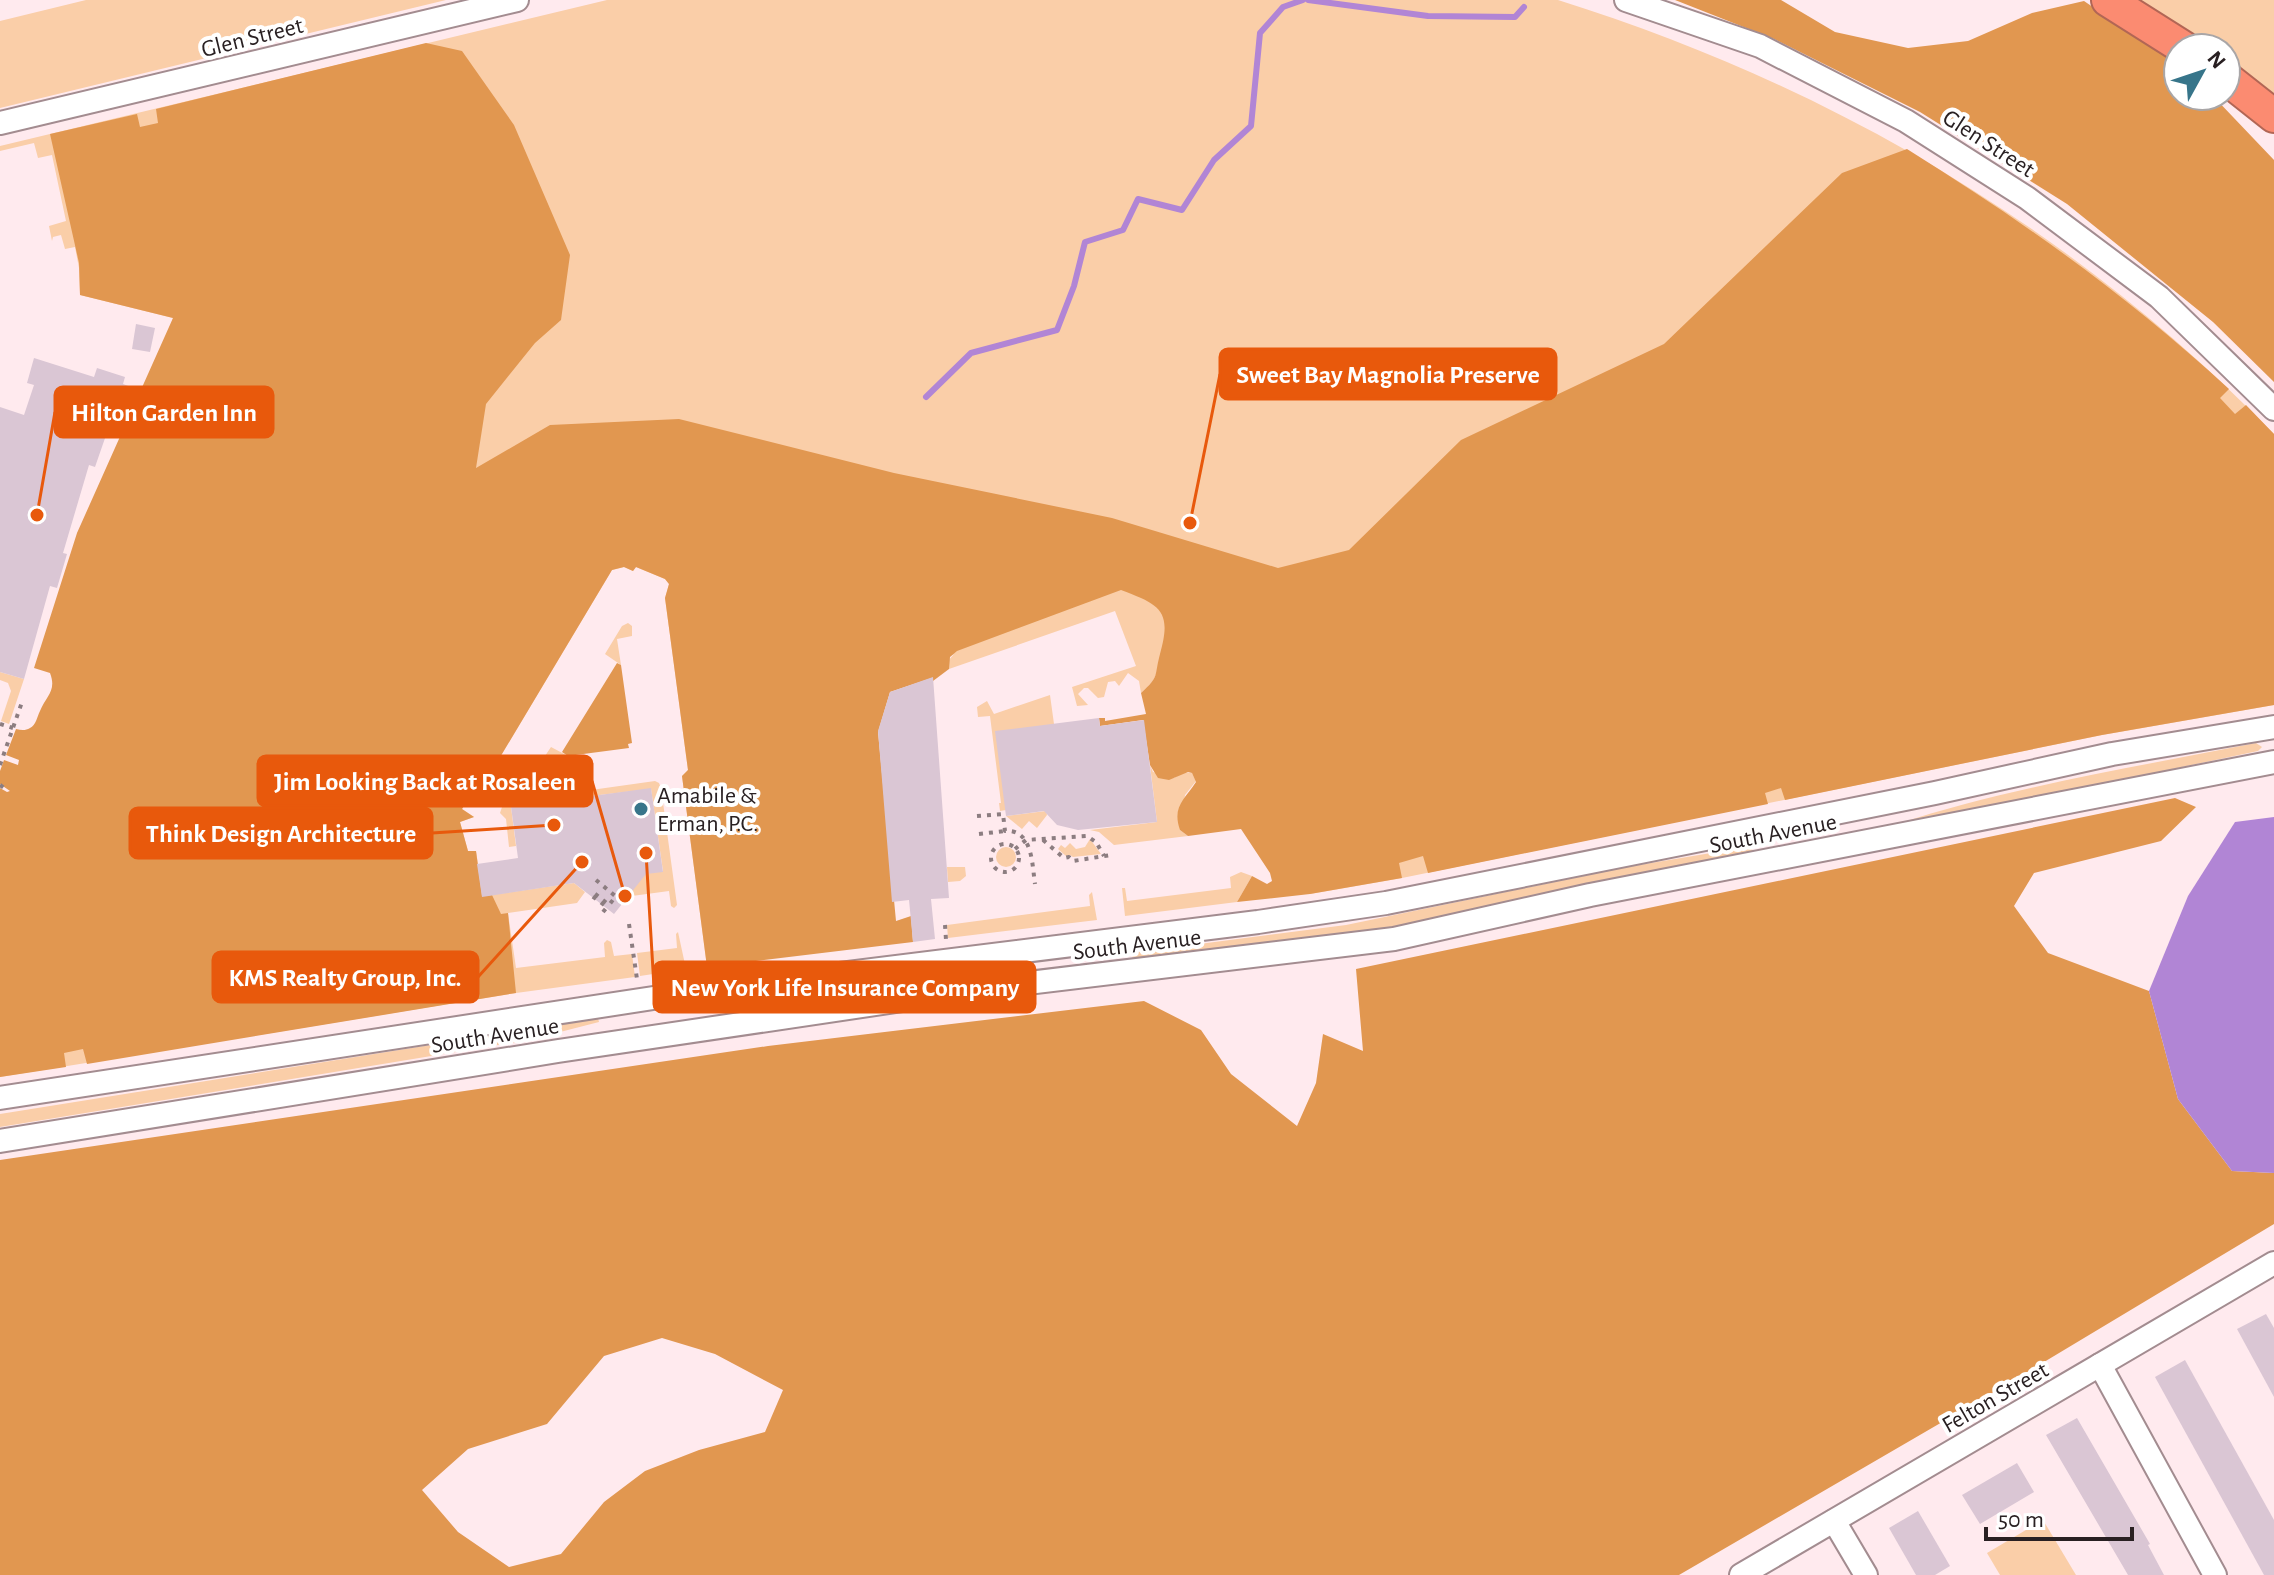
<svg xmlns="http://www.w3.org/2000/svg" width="2274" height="1575" font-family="'Alegreya Sans',sans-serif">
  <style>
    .green { fill: #facea8 }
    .forest { fill: #e19750; fill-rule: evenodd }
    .water { fill: #b185d5 }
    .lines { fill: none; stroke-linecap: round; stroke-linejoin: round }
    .stream { stroke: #b185d5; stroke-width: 6 }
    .building { fill: #dac6d4 }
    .minor-casing { stroke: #a38c90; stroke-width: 26 }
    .highway-casing { stroke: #b26655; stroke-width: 36 }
    .path { stroke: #8c7d80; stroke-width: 4; stroke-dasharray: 4 6; stroke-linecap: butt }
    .minor { stroke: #fff; stroke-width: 22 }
    .highway { stroke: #fb8b71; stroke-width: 32 }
    .poi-dot { fill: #37758a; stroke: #fff; stroke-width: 3 }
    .labels { text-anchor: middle; stroke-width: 8; stroke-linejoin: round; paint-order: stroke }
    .street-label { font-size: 24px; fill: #292022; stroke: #fff }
    .poi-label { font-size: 24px; fill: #292022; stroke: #fff; text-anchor: start }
    .leader { fill: none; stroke: #e8590c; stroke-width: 3 }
    .callout-dot { fill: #e8590c; stroke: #fff; stroke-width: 3 }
    .callout { fill: #e8590c; stroke: #e8590c; stroke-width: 3 }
    .callout-label { font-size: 26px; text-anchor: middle; font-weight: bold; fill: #fff }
  </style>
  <rect width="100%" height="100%" fill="#ffeaee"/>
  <!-- green -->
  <g class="green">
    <path d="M86,0H446L0,108V21Z"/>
    <path d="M607,0H1558C1830,85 2075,229 2274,434V705L2102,735L1402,878L1310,894L1159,658C1158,675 1154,682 1141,693L1139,681L1128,673L1119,686L1115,681L1108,682L1104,697L1098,698L1088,688H1084L1078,694L1088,705L1077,706L1072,687L1136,666L1115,611L949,669L948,661L954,654L890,691L878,732L707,967L682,776L688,770L665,598L669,584L665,579L636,567L633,571L624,567L612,570L490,774L485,771L462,809L474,817L460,822L468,851H476L483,896L574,883L585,892L577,903L508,913L516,968L605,957L604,943L607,940L611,942L614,956L632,954L635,977L516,993L0,1077V877L173,318L80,295L79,268L75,247L65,249L61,235L53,237L52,241L49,226L66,221L52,155L38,158L34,143L0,151V146Z"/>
    <path d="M2129,0H2274V104L2226,67V48H2201Z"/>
    <path d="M628,623L632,626V636L617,639L621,665L605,654L622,626Z"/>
    <path d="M0,672L24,679L9,724L1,721L11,691L8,683L0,680Z"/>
    <path d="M1050,695L1054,724L1006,810L1000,811L999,803H1001L990,716L978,717L977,707L987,701L994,714Z"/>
    <path d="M2256,743L2262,747L2258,751L1898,827L1897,824C2014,786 2136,767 2256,743Z"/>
    <path d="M551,747L568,756L545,759V774L535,776V771Z"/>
    <path d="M1150,765L1153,772L1174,778L1183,772L1192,773L1196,781L1185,795L1180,830L1188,836L1114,845L1099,832L1090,830L1157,822Z"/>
    <path d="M655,781L659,783L661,788L677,905L674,908L671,906L669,891L632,896L611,879L663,871L651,789L591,796V790Z"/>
    <path d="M579,791L580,798L511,807L516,846L509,847L506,819L500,813L502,807L508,801Z"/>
    <path d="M1046,811L1047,815L1037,828L1029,821L1022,829L1006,816Z"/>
    <path d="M1090,839L1101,854L1073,857L1070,855L1066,856L1058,849L1061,845L1065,848L1070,843L1076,849L1085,847Z"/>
    <circle cx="1006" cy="857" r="10"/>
    <path d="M1747,847L1754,851L1750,856L1345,937L1134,960L1132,957L1138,952L1346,925L1627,867Z"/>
    <path d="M947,867H965L966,876L960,881L948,882Z"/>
    <path d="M1241,872L1252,876L1237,902L1125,916L1122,888H1125L1127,901L1231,888L1230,877Z"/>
    <path d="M1092,892L1097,920L948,938L947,925L1090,906L1089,895Z"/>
    <path d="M678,932L686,969L640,976L637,953L677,948L676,934Z"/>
    <path d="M947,975L952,978L903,990L741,1014L719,1012L718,1003Z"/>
    <path d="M598,1018L599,1022L529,1040L0,1127V1114Z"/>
    <path d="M2043,1520L2076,1575H2000L1987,1553Z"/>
  </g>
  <!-- forest -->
  <g class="forest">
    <path d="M1675,0H1781L1835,32L1908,48L1968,41L2032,13L2084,1L2178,65V96H2213L2274,160V382L2213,322L2067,204L1920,112L1774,39Z"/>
    <path d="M426,43L462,51L514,125L570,255L561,320L535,343L486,404L476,468L550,425L679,419L894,473L1112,518L1278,568L1349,550L1461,440L1664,344L1842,173L1907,149C2024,222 2127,295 2229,389L2220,398L2235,414L2246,405L2274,434V705L2102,735L1785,800L1781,788L1765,793L1768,804L1428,873L1423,856L1399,863L1402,878L1310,894L1237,902L1252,876L1267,884L1272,881L1270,873L1241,829L1188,836L1180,830C1172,807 1184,800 1196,782L1192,773L1188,772L1169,780L1158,778L1150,765L1143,720L1100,726L1099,718H1105V721L1146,714L1141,693C1160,676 1154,676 1160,654C1172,611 1161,605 1121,590L957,651L950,657L949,669L933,681L932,678L890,692L878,732L896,921L911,916L913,942L707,967L682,776L688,770L665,598L669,584L665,579L636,567L633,571L624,567L612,570L490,774L485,771L462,809L474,817L460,822L468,851H476L482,896L492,895L501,914L508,913L516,993L87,1064L83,1049L64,1053L66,1067L0,1077V788L7,792L10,791L0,784V771L4,760L18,765L19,760L6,755L16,729C21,730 25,731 30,728C36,725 37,717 40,711C46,696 57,691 50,673L34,668L77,533L173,318L80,295L79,263L50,134L137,114L140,127L158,123L156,109Z"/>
    <path d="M617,663L621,665L632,743L628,744L629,748L568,756L562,752Z"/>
    <path d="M2175,798L2196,807L2161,841L2034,873L2014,906L2048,953L2149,991L2178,1099L2232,1171L2274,1173V1224L1999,1389L1679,1575H0V1160L768,1046L1144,1001L1201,1030L1231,1074L1297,1126L1316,1083L1323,1034L1363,1051L1356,969ZM662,1338L715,1354L783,1390L765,1432L699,1450L645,1471L604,1502L561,1554L509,1567L458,1532L422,1490L468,1449L547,1424L604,1356Z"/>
  </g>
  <!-- water -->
  <path class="water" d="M2274,817V1173L2232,1171L2178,1099L2149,991L2188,896L2235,822Z"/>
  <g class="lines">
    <!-- stream -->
    <g class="stream">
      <path d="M1308,0L1428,16L1515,17L1524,7"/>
      <path d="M926,397L971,353L1057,330L1074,286L1085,242L1123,230L1138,199L1182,210L1214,160L1251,126L1260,33L1283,7L1303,0"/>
    </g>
  </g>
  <!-- building -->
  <g class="building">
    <path d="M136,324L155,328L150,352L132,349Z"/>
    <path d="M34,358L94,377L97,368L125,377L123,384L131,387L120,421L112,418L95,467L89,465L63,553L67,554L57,588L50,586L24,679L0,672V407L24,415L34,385L27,383Z"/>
    <path d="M933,677L949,898L931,899L935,939L913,942L909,900L892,902L878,731L890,692Z"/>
    <path d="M1099,718L1100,726L1144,720L1157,822L1078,830L1057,825L1044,811L1006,816L995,731Z"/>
    <path d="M651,788L663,872L646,874L614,914L574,883L482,897L477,864L518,858L511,807Z"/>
    <path d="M2266,1314L2274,1328V1397L2237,1329Z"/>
    <path d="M2185,1360L2274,1520V1575H2264L2155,1377Z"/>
    <path d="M2077,1418L2150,1544L2148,1545L2164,1575H2128L2046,1435Z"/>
    <path d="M2017,1463L2034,1492L1980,1524L1962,1495Z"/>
    <path d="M1918,1511L1950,1566L1935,1575H1916L1889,1528Z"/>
  </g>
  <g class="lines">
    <defs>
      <g id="minor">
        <path d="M1626,0L1760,46L1906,121L2027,198L2159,297L2274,409"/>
        <path d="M0,123L517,0"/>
        <path d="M0,1098L686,993L1258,922L1386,903L1935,793L2112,754L2274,727"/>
        <path d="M0,1141L558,1051L970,990L1394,939L1590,895L2274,762"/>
        <path d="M2100,1365L2215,1575"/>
        <path d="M1834,1521L1866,1575"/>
        <path d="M1741,1575L2274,1263"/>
      </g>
      <g id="highway">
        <path d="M2108,0L2184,48"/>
        <path d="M2226,78L2274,116"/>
      </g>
    </defs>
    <!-- minor casing -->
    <use href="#minor" class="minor-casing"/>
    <!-- highway casing -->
    <use href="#highway" class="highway-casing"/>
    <!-- path -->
    <g class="path">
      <path d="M0,724L13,728"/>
      <path d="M0,765L22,702"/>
      <path d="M0,785L7,790"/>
      <path d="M585,790L586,797"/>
      <path d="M977,816L1003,814L1005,831C1033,829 1032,865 1035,884"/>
      <path d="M979,834L1005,831"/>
      <path d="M1043,840L1064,858L1069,857L1073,861L1111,855"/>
      <circle cx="1005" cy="858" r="14"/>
      <path d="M1015,849L1026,840L1087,836L1096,842L1104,856"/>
      <path d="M596,880L626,905"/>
      <path d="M603,912L607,907L592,896L594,893L609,905L616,896"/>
      <path d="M629,924L637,979"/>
      <path d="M945,925L946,940"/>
    </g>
    <!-- minor -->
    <use href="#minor" class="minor"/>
    <!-- highway -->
    <use href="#highway" class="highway"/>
  </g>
  <!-- markers -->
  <circle class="poi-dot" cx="641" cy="809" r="8"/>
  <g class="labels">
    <!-- street labels -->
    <g class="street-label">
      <text transform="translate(252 37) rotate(-14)" y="8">Glen Street</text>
      <text transform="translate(1989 143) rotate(33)" y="8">Glen Street</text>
      <text transform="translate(1773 833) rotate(-11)" y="8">South Avenue</text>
      <text transform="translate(1137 944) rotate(-7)" y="8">South Avenue</text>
      <text transform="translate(495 1035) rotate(-9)" y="8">South Avenue</text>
      <text transform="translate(1995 1397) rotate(-30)" y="8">Felton Street</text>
    </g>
    <!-- poi labels -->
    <g class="poi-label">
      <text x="657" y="803">Amabile &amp;<tspan x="657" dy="28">Erman, P.C.</tspan></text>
    </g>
  </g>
  <!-- callouts -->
  <path class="leader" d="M1190 523L1220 374M37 515L55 412M625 896L592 781M554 825L432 833M582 862L478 977M646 853L654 987"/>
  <g class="callout-dot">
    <circle cx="1190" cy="523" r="8"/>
    <circle cx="37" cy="515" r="8"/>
    <circle cx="625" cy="896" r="8"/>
    <circle cx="554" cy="825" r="8"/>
    <circle cx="582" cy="862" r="8"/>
    <circle cx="646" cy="853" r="8"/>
  </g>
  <g class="callout">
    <rect x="1220" y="349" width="336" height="50" rx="8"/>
    <rect x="55" y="387" width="218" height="50" rx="8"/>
    <rect x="258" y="756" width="334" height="50" rx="8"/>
    <rect x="130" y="808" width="302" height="50" rx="8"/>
    <rect x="213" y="952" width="265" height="50" rx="8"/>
    <rect x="654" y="962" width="381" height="50" rx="8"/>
  </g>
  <g class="callout-label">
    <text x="1388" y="383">Sweet Bay Magnolia Preserve</text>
    <text x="164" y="421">Hilton Garden Inn</text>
    <text x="425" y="790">Jim Looking Back at Rosaleen</text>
    <text x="281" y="842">Think Design Architecture</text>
    <text x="345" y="986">KMS Realty Group, Inc.</text>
    <text x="845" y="996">New York Life Insurance Company</text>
  </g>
  <!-- north arrow -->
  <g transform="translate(2202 72) rotate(50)"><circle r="38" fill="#ffffff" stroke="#a9a6a7" stroke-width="2"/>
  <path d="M0-6L14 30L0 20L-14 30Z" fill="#37758a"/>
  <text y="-12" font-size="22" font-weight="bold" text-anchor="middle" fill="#292022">N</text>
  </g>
  <!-- scale -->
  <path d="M1986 1527v12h146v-12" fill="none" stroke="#292022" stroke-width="4"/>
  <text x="1998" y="1527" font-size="24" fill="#292022" stroke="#ffffff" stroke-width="6" paint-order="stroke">50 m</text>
</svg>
